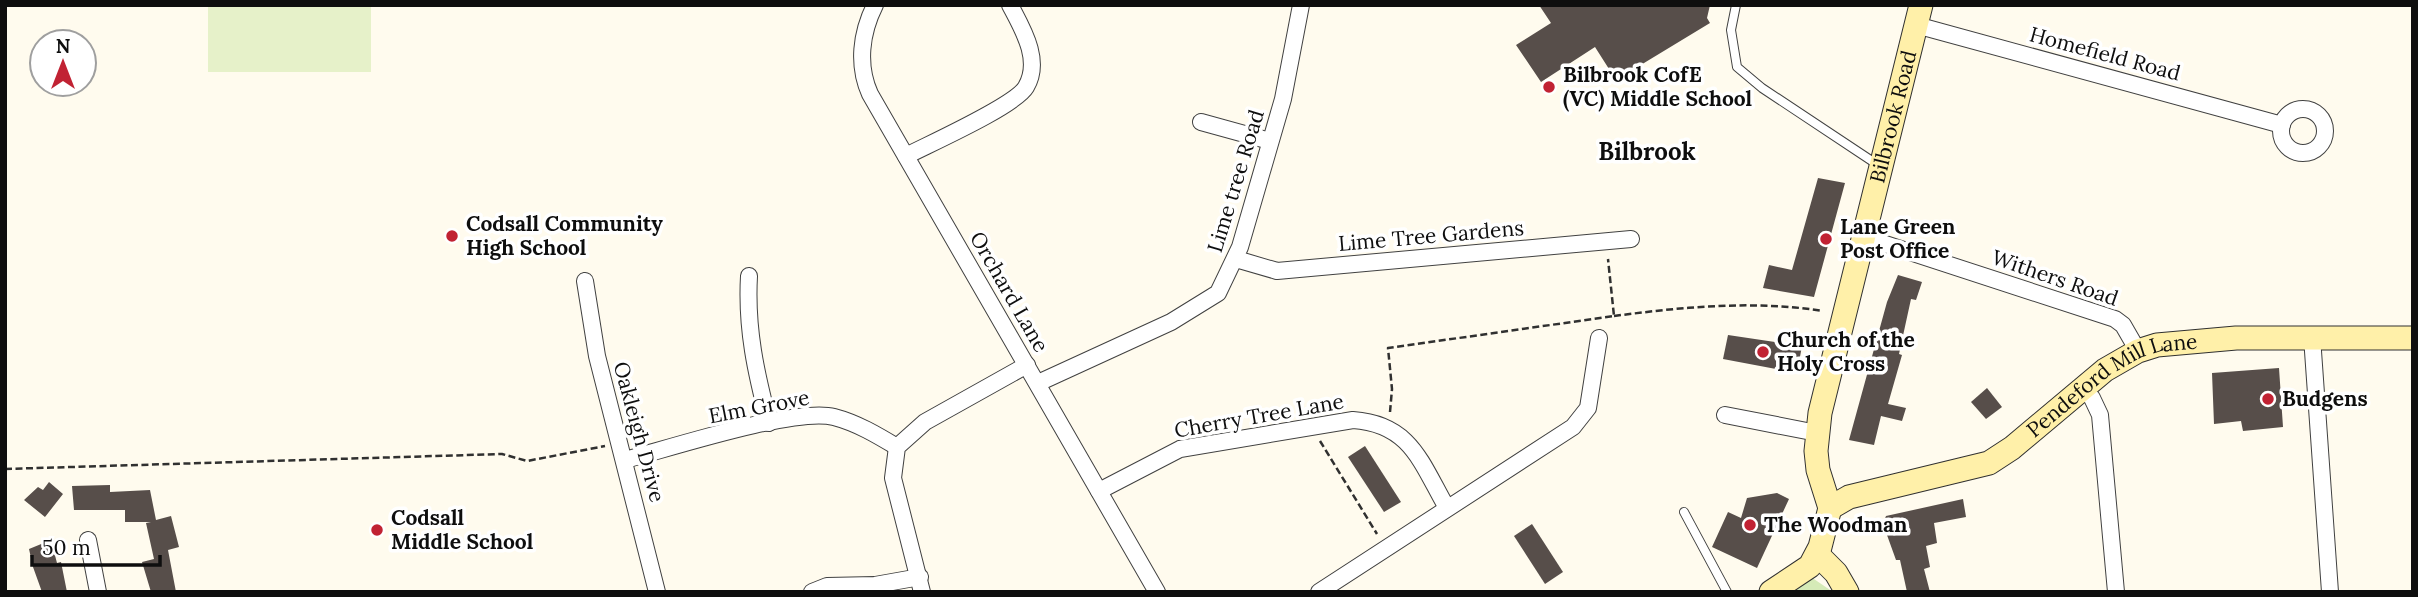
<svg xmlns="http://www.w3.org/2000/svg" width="2418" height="597" font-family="Lora,serif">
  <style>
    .green { fill: #d5eab7 }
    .pitch { fill: #e6f1c9 }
    .building { fill: #574e4a }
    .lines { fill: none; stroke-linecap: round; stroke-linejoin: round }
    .lane-casing { stroke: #414141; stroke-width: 10 }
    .street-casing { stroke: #414141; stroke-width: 18 }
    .secondary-casing { stroke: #303030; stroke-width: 25 }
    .path { stroke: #303030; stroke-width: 2.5; stroke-dasharray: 7 3.5; stroke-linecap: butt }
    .lane { stroke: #fff; stroke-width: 8 }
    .street { stroke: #fff; stroke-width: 16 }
    .secondary { stroke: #fff0a9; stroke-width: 23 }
    .poi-dot { fill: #c12233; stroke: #fff; stroke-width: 2.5 }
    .labels { text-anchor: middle; stroke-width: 7; stroke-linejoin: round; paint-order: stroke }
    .street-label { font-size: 21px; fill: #0e0e0e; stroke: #fff }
    .poi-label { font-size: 21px; font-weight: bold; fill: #0e0e0e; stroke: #fff; text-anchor: start }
    .quarter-label { font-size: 24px; font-weight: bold; fill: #0e0e0e; stroke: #fff }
  </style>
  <rect width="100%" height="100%" fill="#fffbee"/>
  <!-- green -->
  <path class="green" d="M1811,577L1833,592H1785Z"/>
  <!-- pitch -->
  <rect class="pitch" x="208" y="5" width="163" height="67"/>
  <!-- building -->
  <g class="building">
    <path d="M1539,5H1710L1707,18L1710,23L1616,80L1595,47L1541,82L1516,45L1551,23Z"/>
    <path d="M1818,178L1845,183L1814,297L1763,288L1769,265L1792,270Z"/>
    <path d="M1898,275L1922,282L1916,300L1911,299L1899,354L1902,355L1888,404L1906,408L1902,421L1881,416L1874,445L1849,440L1887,302Z"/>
    <path d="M1728,335L1802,346L1797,373L1723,359Z"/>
    <path d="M2279,368L2283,427L2243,431L2241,421L2214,424L2212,373Z"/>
    <path d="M1987,388L2002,407L1986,419L1971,402Z"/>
    <path d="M1365,446L1401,502L1384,512L1348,457Z"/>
    <path d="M49,482L63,494L45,517L24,500L38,487L43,490Z"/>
    <path d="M110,485V492L150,490L156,520L171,516L179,547L168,550L176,592H151L142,562L154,559L146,523L151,522H125V510H74L72,486Z"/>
    <path d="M1777,493L1789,499L1757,568L1712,547L1728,512L1741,518L1747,498Z"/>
    <path d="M1963,499L1966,517L1934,523L1937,543L1926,546L1930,567L1924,569L1930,592H1907L1900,560H1896L1883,524L1886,516Z"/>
    <path d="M1532,524L1563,572L1545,584L1514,536Z"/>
    <path d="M51,540L57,563L61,562L67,592H42L33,567L29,549Z"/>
  </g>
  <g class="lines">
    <defs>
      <g id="lane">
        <path d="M1736,5L1731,30L1737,67L1762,88L1878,165"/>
        <path d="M1684,512L1727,592"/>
      </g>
      <g id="street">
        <path d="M875,5C861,33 857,65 870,94L1157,592"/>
        <path d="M1916,25L2282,125"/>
        <circle cx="2303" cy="131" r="22"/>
        <path d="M1201,122L1270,141"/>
        <path d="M906,156C929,144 1015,106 1026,87C1042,60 1022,28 1010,5"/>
        <path d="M1864,237L2115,319L2123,325L2138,351"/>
        <path d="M1236,259L1277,271L1631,239"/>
        <path d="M749,276C746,329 756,373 769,423"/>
        <path d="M585,281L597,356L657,592"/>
        <path d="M2312,337L2330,592"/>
        <path d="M1038,383L1171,322L1218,293L1240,247L1283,99L1301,5"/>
        <path d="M2082,387L2092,398L2100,415L2116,592"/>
        <path d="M1725,415L1817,433"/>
        <path d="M625,460C670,448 796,407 834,417C857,423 877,435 897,447"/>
        <path d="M1099,491L1180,449L1353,420C1411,424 1421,463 1447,508"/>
        <path d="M88,540L98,592"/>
        <path d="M812,592L827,586L875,585L920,577"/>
        <path d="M922,592L893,478L897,447L925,422L1027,365"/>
        <path d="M1319,592L1573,427L1588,408L1599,338"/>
      </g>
      <g id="secondary">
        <path id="s1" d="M1830,508L1849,497L1989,463L2012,448L2105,370L2138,351L2157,345L2236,338H2413"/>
        <path d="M1817,554L1836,573L1847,592"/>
        <path id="s2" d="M1771,592L1810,566L1820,547L1830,508L1818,470L1816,451L1820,413L1921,5"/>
      </g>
    </defs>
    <!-- lane casing -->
    <use href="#lane" class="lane-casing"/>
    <!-- street casing -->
    <use href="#street" class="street-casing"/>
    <!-- secondary casing -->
    <use href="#secondary" class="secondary-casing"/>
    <!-- path -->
    <g class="path">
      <path d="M1614,316C1683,307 1754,300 1823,311"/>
      <path d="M1390,412L1392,389L1388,348L1614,316L1608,259"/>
      <path d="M1320,441L1377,534"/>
      <path d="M5,469L502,454L527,461L605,446"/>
    </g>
    <!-- lane -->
    <use href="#lane" class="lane"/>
    <!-- street -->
    <use href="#street" class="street"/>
    <!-- secondary -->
    <use href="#secondary" class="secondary"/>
  </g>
  <!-- markers -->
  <g class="poi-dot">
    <circle cx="1549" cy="87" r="7"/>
    <circle cx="452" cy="236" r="7"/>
    <circle cx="1826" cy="239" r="7"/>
    <circle cx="1763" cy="352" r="7"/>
    <circle cx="2268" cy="399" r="7"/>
    <circle cx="1750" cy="525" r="7"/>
    <circle cx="377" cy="530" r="7"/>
  </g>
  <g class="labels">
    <!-- street labels -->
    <g class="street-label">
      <text transform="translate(2105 54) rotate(15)" y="7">Homefield Road</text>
      <text dy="7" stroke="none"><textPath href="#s2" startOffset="511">Bilbrook Road</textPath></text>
      <text transform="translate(1236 181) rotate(-73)" y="7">Lime tree Road</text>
      <text transform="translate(1431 236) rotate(-5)" y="7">Lime Tree Gardens</text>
      <text transform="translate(2055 278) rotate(19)" y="7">Withers Road</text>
      <text transform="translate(1009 292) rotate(60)" y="7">Orchard Lane</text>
      <text dy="7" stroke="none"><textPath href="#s1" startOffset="315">Pendeford Mill Lane</textPath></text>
      <text transform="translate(759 407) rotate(-11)" y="7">Elm Grove</text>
      <text transform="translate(1259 416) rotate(-10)" y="7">Cherry Tree Lane</text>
      <text transform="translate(639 432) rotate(75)" y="7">Oakleigh Drive</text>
    </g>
    <!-- poi labels -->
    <g class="poi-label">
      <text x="1563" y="82">Bilbrook CofE<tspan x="1563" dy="24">(VC) Middle School</tspan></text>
      <text x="466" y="231">Codsall Community<tspan x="466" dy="24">High School</tspan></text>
      <text x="1840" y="234">Lane Green<tspan x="1840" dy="24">Post Office</tspan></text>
      <text x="1777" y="347">Church of the<tspan x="1777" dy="24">Holy Cross</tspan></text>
      <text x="2282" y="406">Budgens</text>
      <text x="391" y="525">Codsall<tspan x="391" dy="24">Middle School</tspan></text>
      <text x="1764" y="532">The Woodman</text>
    </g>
    <!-- quarter labels -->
    <g class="quarter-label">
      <text x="1647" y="160">Bilbrook</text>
    </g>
  </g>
  <!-- border -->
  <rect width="2418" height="597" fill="none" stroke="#0e0e0e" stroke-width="14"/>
  <!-- north arrow -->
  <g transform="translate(63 63)"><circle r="33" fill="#ffffff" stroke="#9f9f9f" stroke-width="2"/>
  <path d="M0-5L12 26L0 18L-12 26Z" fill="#c12233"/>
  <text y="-10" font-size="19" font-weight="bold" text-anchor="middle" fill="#0e0e0e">N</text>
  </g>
  <!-- scale -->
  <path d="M32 555v10h128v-10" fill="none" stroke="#0e0e0e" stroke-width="3.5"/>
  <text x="42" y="555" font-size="21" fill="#0e0e0e" stroke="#ffffff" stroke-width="5" paint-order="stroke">50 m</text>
</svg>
